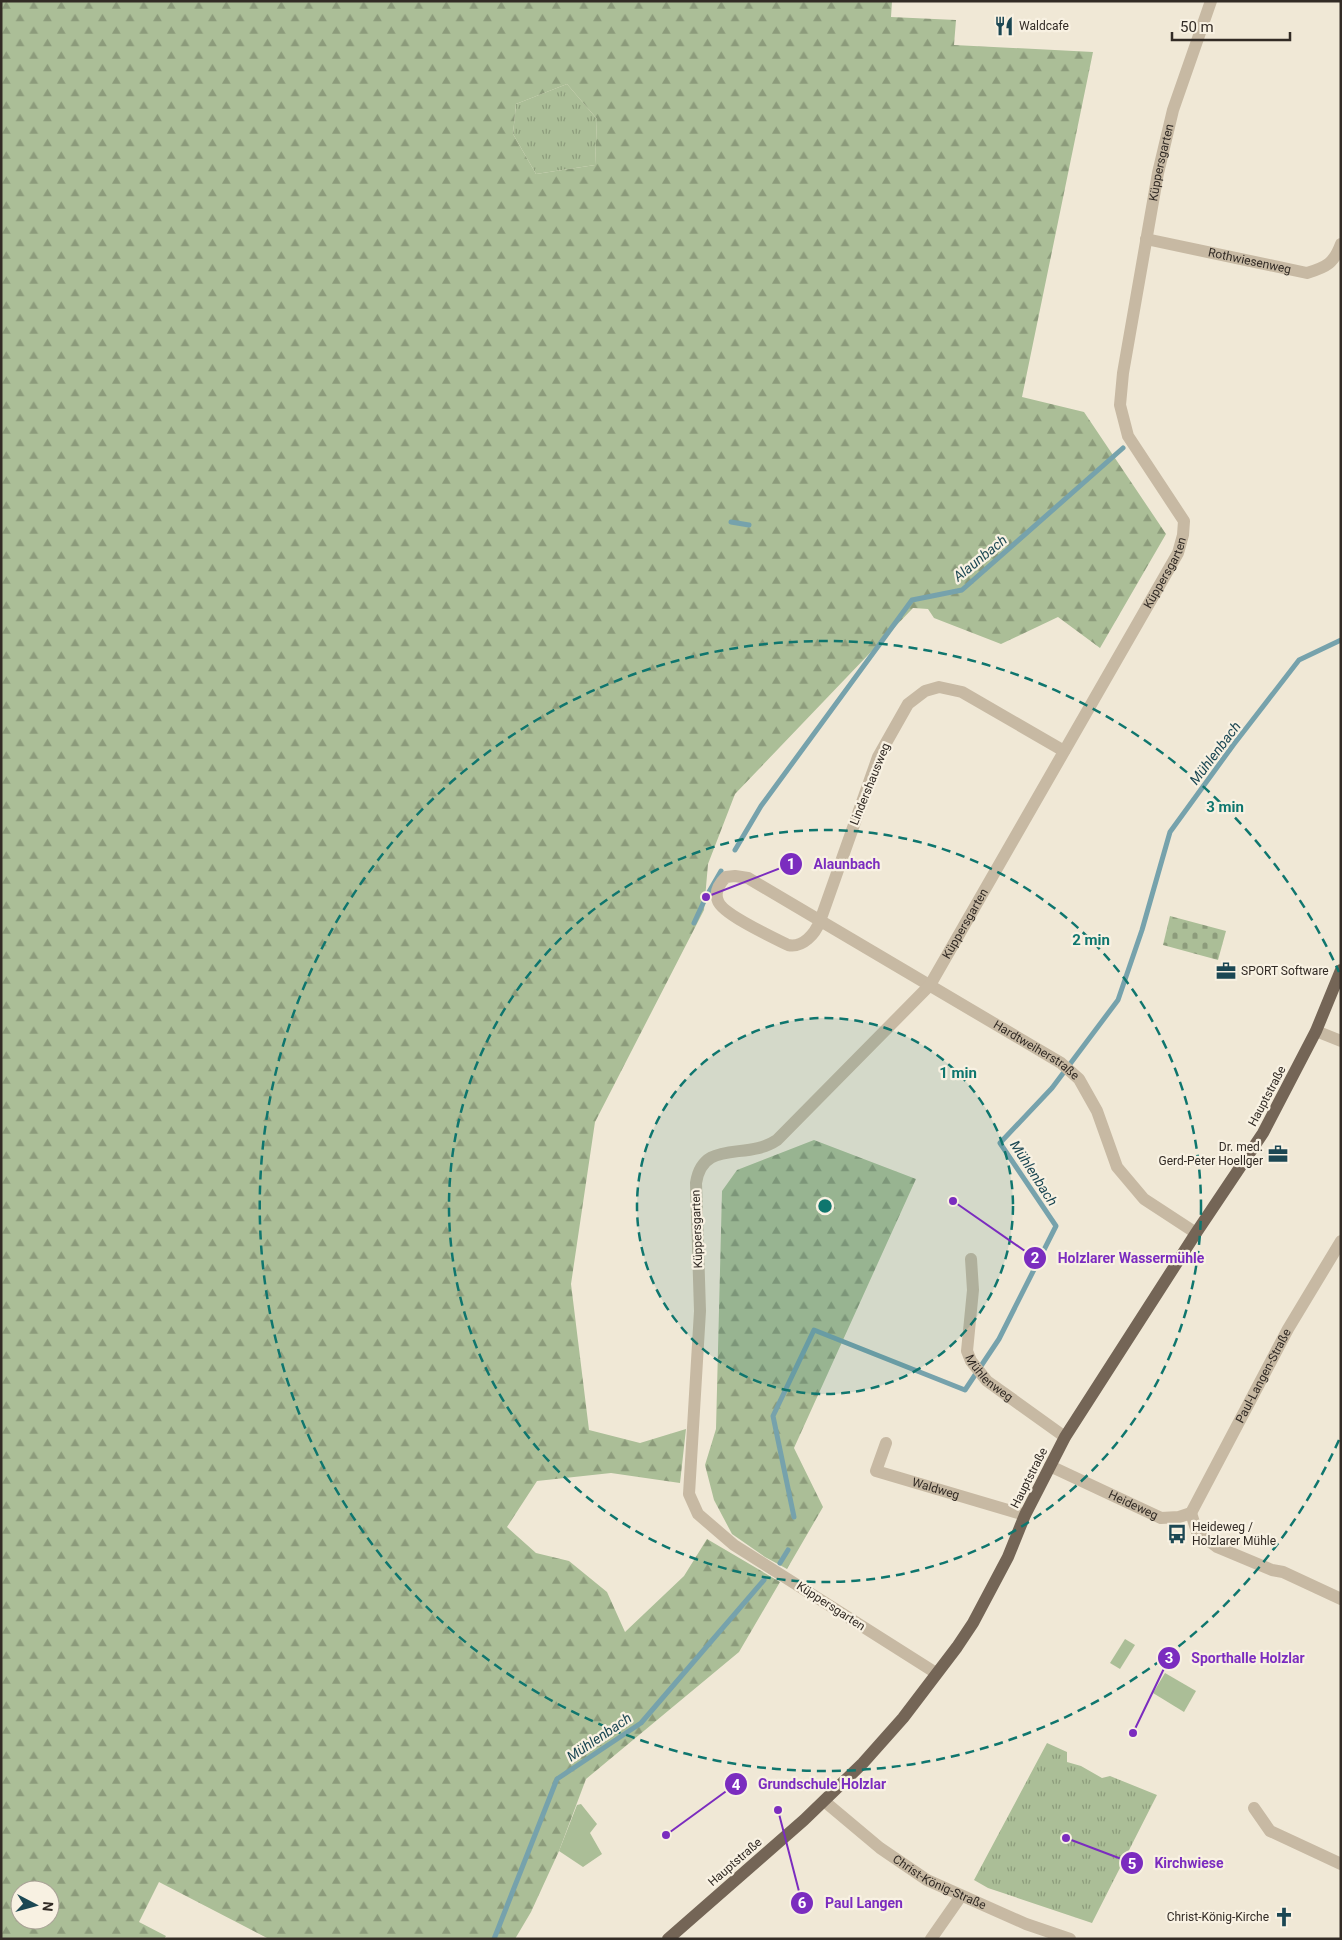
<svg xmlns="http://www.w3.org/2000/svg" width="1342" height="1940" font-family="Roboto,sans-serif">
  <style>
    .grass { fill: url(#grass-tufts) }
    .forest { fill: url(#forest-firs); fill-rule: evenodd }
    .cemetery { fill: url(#cemetery-stones) }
    .park { fill: #abbe97 }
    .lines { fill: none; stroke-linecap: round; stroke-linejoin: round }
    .stream { stroke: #76a2ac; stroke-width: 5 }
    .minor { stroke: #c7b9a3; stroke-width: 12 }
    .major { stroke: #746556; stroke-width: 12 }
    .ring { fill: none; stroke: #0f766e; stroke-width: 2.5; stroke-dasharray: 9 6 }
    .labels { text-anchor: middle; stroke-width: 4.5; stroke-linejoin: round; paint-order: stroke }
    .poi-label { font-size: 12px; fill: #322b25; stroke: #f8f1e2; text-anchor: start }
    .street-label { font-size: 12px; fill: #322b25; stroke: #f8f1e2 }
    .water-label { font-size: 14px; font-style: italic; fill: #1b4753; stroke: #f8f1e2 }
    .centre { fill: #0f766e; stroke: #f8f1e2; stroke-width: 2.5 }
    .ring-label { font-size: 15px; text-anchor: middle; font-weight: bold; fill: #0f766e; stroke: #f8f1e2; stroke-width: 4.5; stroke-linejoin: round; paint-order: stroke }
    .leader { fill: none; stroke: #7b2cbf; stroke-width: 2 }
    .callout-dot { fill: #7b2cbf; stroke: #f8f1e2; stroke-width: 2 }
    .mark-label { font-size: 15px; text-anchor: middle; font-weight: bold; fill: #fff }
    .callout-label { font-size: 14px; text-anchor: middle; font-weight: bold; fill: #7b2cbf; stroke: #f8f1e2; stroke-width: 4.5; stroke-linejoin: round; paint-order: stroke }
  </style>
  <defs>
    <pattern id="grass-tufts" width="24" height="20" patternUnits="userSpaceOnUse" patternTransform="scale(1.25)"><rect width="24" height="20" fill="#abbe97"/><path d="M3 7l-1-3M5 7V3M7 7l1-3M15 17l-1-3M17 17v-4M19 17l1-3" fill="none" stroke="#8c9b7b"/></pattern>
    <pattern id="forest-firs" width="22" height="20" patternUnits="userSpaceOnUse" patternTransform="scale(1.25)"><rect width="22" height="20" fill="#abbe97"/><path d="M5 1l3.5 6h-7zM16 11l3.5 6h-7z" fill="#8c9b7b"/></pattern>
    <pattern id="cemetery-stones" width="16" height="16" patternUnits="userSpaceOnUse" patternTransform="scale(1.25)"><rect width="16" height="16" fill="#abbe97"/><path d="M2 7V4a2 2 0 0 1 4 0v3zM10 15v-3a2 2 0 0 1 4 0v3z" fill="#8c9b7b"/></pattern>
  </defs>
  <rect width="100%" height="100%" fill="#f0e8d6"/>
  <!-- grass -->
  <g class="grass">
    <path d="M567,84L597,119L595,165L536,174L513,134L516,104Z"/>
    <path d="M1047,1743L1067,1752V1762L1081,1766L1102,1778L1110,1776L1157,1795L1092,1923L988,1888L974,1880Z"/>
  </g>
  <!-- forest -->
  <g class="forest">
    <path d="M1,1H892L891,17L956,20L954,45L1093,52L1022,397L1084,412L1166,534L1100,648L1058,617L1001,644L934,618L928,609L913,608L735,794L708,864L704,910L595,1122L571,1284L589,1430L640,1443L686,1429L680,1483L611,1473L537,1481L507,1527L536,1553L569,1561L607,1592L625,1632L684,1576L707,1539L780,1582L739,1652L586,1779L559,1851L531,1912L515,1939H269L159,1882L139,1922L166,1936L164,1939H1ZM567,84L597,119L595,165L536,174L513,134L516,104ZM20,1890H50V1920H20Z"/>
    <path d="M814,1140L916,1179L794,1448L823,1507L787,1569L765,1557L732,1534L714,1500L705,1465L716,1429L722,1191L737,1170Z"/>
  </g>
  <!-- cemetery -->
  <path class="cemetery" d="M1170,916L1226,931L1218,960L1163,945Z"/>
  <!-- park -->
  <g class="park">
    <path d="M1125,1639L1135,1645L1120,1669L1110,1663Z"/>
    <path d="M1165,1673L1196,1691L1184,1712L1153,1693Z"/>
    <path d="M581,1804L597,1824L590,1833L602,1854L583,1867L559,1851L577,1805Z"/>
  </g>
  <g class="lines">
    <!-- stream -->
    <g class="stream">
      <path d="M731,522L749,525"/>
      <path d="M735,850L761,806L912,600L962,590L1123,448"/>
      <path d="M694,923L706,897L721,871"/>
      <path d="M794,1517L773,1416L814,1330L965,1390L999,1339L1056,1226L1000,1143L1052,1088L1118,1000L1142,930L1170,832L1234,744L1299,660L1341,640"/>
      <path d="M780,1563L788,1550"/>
      <path d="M494,1939L557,1779L641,1723L764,1580"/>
    </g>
    <!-- minor -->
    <g class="minor">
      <path id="s1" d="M1146,239L1307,273C1327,267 1334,263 1341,244"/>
      <path id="s2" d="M1064,751L962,692L939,687L925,691L908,704L878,757L820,921C815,934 803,948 788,945C774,938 722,914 718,901C714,892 720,883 726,877L735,876L748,878C852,940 957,1001 1061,1063L1079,1079L1097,1111L1117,1167L1144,1199L1196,1233"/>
      <path d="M1316,1031L1341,1041"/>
      <path id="s3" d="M971,1259L973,1290L967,1351L971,1361L987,1381L1065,1437"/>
      <path id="s4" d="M886,1443L876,1471L1025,1515"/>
      <path id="s5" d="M1050,1466L1161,1518L1179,1517L1191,1513"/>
      <path id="s6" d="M1191,1513L1288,1329L1341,1241"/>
      <path d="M1191,1513L1197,1532L1217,1547L1272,1570L1283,1572L1341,1599"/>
      <path id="s7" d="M936,1673L734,1545L698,1514L689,1494L700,1311L696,1183C703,1138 746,1161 777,1140L930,985L1178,553L1183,535L1184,521L1128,436L1120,405L1123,373L1158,173L1173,110L1211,1"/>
      <path id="s8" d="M824,1801L880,1848L927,1880L1026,1924L1070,1939"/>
      <path d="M1254,1808L1270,1831L1341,1864"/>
      <path d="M931,1939L961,1896"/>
    </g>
    <!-- major -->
    <path class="major" d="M668,1939L804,1820L863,1763L903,1718L957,1647L973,1623L1008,1557L1025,1515L1065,1437L1196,1233L1263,1133L1316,1031L1341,970"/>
  </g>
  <!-- distance rings -->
  <circle cx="825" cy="1206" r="188" fill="#0f766e" fill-opacity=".12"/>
  <g class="ring">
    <circle cx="825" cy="1206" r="188"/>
    <circle cx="825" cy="1206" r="376"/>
    <path d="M1339 1440A565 565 0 1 1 1339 972"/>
  </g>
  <!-- icons -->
  <defs>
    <symbol id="restaurant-bare" viewBox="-9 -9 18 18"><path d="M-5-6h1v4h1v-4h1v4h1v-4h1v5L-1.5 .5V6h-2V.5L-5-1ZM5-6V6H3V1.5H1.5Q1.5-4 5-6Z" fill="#1b4753" stroke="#f8f1e2" stroke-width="2.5" paint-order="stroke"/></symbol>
    <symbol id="office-bare" viewBox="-9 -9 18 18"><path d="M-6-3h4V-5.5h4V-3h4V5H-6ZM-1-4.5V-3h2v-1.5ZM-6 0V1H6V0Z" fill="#1b4753" stroke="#f8f1e2" stroke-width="2.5" paint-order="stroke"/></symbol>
    <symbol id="bus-bare" viewBox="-9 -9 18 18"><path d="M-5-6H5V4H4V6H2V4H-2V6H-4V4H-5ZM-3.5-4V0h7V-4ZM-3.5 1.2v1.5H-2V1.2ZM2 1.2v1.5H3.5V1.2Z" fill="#1b4753" stroke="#f8f1e2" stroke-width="2.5" paint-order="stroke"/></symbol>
    <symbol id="church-bare" viewBox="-9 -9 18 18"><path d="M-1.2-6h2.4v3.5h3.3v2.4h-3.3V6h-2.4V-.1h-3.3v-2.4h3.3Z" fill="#1b4753" stroke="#f8f1e2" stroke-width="2.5" paint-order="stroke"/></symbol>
  </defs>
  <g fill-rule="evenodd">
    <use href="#restaurant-bare" x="990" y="12" width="28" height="28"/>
    <use href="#office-bare" x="1212" y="957" width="28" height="28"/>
    <use href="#office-bare" x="1264" y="1140" width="28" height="28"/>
    <use href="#bus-bare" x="1163" y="1520" width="28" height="28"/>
    <use href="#church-bare" x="1270" y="1903" width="28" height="28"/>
  </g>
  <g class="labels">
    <!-- poi labels -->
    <g class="poi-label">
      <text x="1019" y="30">Waldcafe</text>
      <text x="1241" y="975">SPORT Software</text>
      <text x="1263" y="1151" text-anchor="end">Dr. med.<tspan x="1263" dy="14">Gerd-Peter Hoellger</tspan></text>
      <text x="1192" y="1531">Heideweg /<tspan x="1192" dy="14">Holzlarer Mühle</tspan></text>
      <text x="1269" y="1921" text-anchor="end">Christ-König-Kirche</text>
    </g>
    <!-- street labels -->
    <g class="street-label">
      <text dy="4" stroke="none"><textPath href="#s7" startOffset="1848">Küppersgarten</textPath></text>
      <text dy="4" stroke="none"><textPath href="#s1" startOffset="106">Rothwiesenweg</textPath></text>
      <text dy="4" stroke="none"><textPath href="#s7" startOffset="1412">Küppersgarten</textPath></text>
      <text transform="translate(870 784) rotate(-68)" y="4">Lindershausweg</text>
      <text dy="4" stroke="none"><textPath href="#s7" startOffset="1008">Küppersgarten</textPath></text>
      <text dy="4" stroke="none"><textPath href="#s2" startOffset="924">Hardtweiherstraße</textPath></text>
      <text transform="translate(1267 1096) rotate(-62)" y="4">Hauptstraße</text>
      <text transform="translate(697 1229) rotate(-92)" y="4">Küppersgarten</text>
      <text dy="4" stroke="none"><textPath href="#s3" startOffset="128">Mühlenweg</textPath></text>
      <text dy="4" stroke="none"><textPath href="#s6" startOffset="155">Paul-Langen-Straße</textPath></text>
      <text transform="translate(1029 1478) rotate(-63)" y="4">Hauptstraße</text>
      <text dy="4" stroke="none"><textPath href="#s4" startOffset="92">Waldweg</textPath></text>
      <text dy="4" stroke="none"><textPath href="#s5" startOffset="92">Heideweg</textPath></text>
      <text transform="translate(831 1606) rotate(33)" y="4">Küppersgarten</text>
      <text transform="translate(735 1862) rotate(-41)" y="4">Hauptstraße</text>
      <text dy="4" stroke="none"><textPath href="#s8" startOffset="142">Christ-König-Straße</textPath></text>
    </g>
    <!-- water labels -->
    <g class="water-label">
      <text transform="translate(980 558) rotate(-39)" y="5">Alaunbach</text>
      <text transform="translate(1215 753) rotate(-53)" y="5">Mühlenbach</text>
      <text transform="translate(1034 1173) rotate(57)" y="5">Mühlenbach</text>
      <text transform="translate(599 1737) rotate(-34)" y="5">Mühlenbach</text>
    </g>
  </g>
  <circle cx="825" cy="1206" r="8" class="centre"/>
  <g class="ring-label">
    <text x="1225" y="812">3 min</text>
    <text x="1091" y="945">2 min</text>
    <text x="958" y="1078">1 min</text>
  </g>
  <!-- callouts -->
  <path class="leader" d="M706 897L791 864M953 1201L1035 1258M1133 1733L1169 1658M666 1835L736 1784M1066 1838L1132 1863M778 1810L802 1903"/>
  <g class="callout-dot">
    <circle cx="706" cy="897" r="5"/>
    <circle cx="953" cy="1201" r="5"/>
    <circle cx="1133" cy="1733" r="5"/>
    <circle cx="666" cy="1835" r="5"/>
    <circle cx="1066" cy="1838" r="5"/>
    <circle cx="778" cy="1810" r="5"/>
    <circle cx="791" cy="864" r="12"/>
    <circle cx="1035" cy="1258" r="12"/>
    <circle cx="1169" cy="1658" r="12"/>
    <circle cx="736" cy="1784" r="12"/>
    <circle cx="1132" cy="1863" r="12"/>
    <circle cx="802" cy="1903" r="12"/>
  </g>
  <g class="mark-label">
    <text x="791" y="869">1</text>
    <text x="1035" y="1263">2</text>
    <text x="1169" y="1663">3</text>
    <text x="736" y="1790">4</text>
    <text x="1132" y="1869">5</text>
    <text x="802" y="1908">6</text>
  </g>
  <g class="callout-label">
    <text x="847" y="869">Alaunbach</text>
    <text x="1131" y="1263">Holzlarer Wassermühle</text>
    <text x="1248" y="1663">Sporthalle Holzlar</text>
    <text x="822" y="1789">Grundschule Holzlar</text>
    <text x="1189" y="1868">Kirchwiese</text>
    <text x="864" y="1908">Paul Langen</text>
  </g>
  <!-- border -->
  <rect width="1342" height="1940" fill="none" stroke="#322b25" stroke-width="5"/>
  <!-- north arrow -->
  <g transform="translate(35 1905) rotate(96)"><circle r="24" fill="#f8f1e2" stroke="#a9a296"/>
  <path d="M0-4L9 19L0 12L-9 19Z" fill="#1b4753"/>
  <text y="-8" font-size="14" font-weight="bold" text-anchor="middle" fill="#322b25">N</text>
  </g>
  <!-- scale -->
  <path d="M1172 32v8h118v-8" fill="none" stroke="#322b25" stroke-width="2.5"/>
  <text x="1180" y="32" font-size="15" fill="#322b25" stroke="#f8f1e2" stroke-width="4" paint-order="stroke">50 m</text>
</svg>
